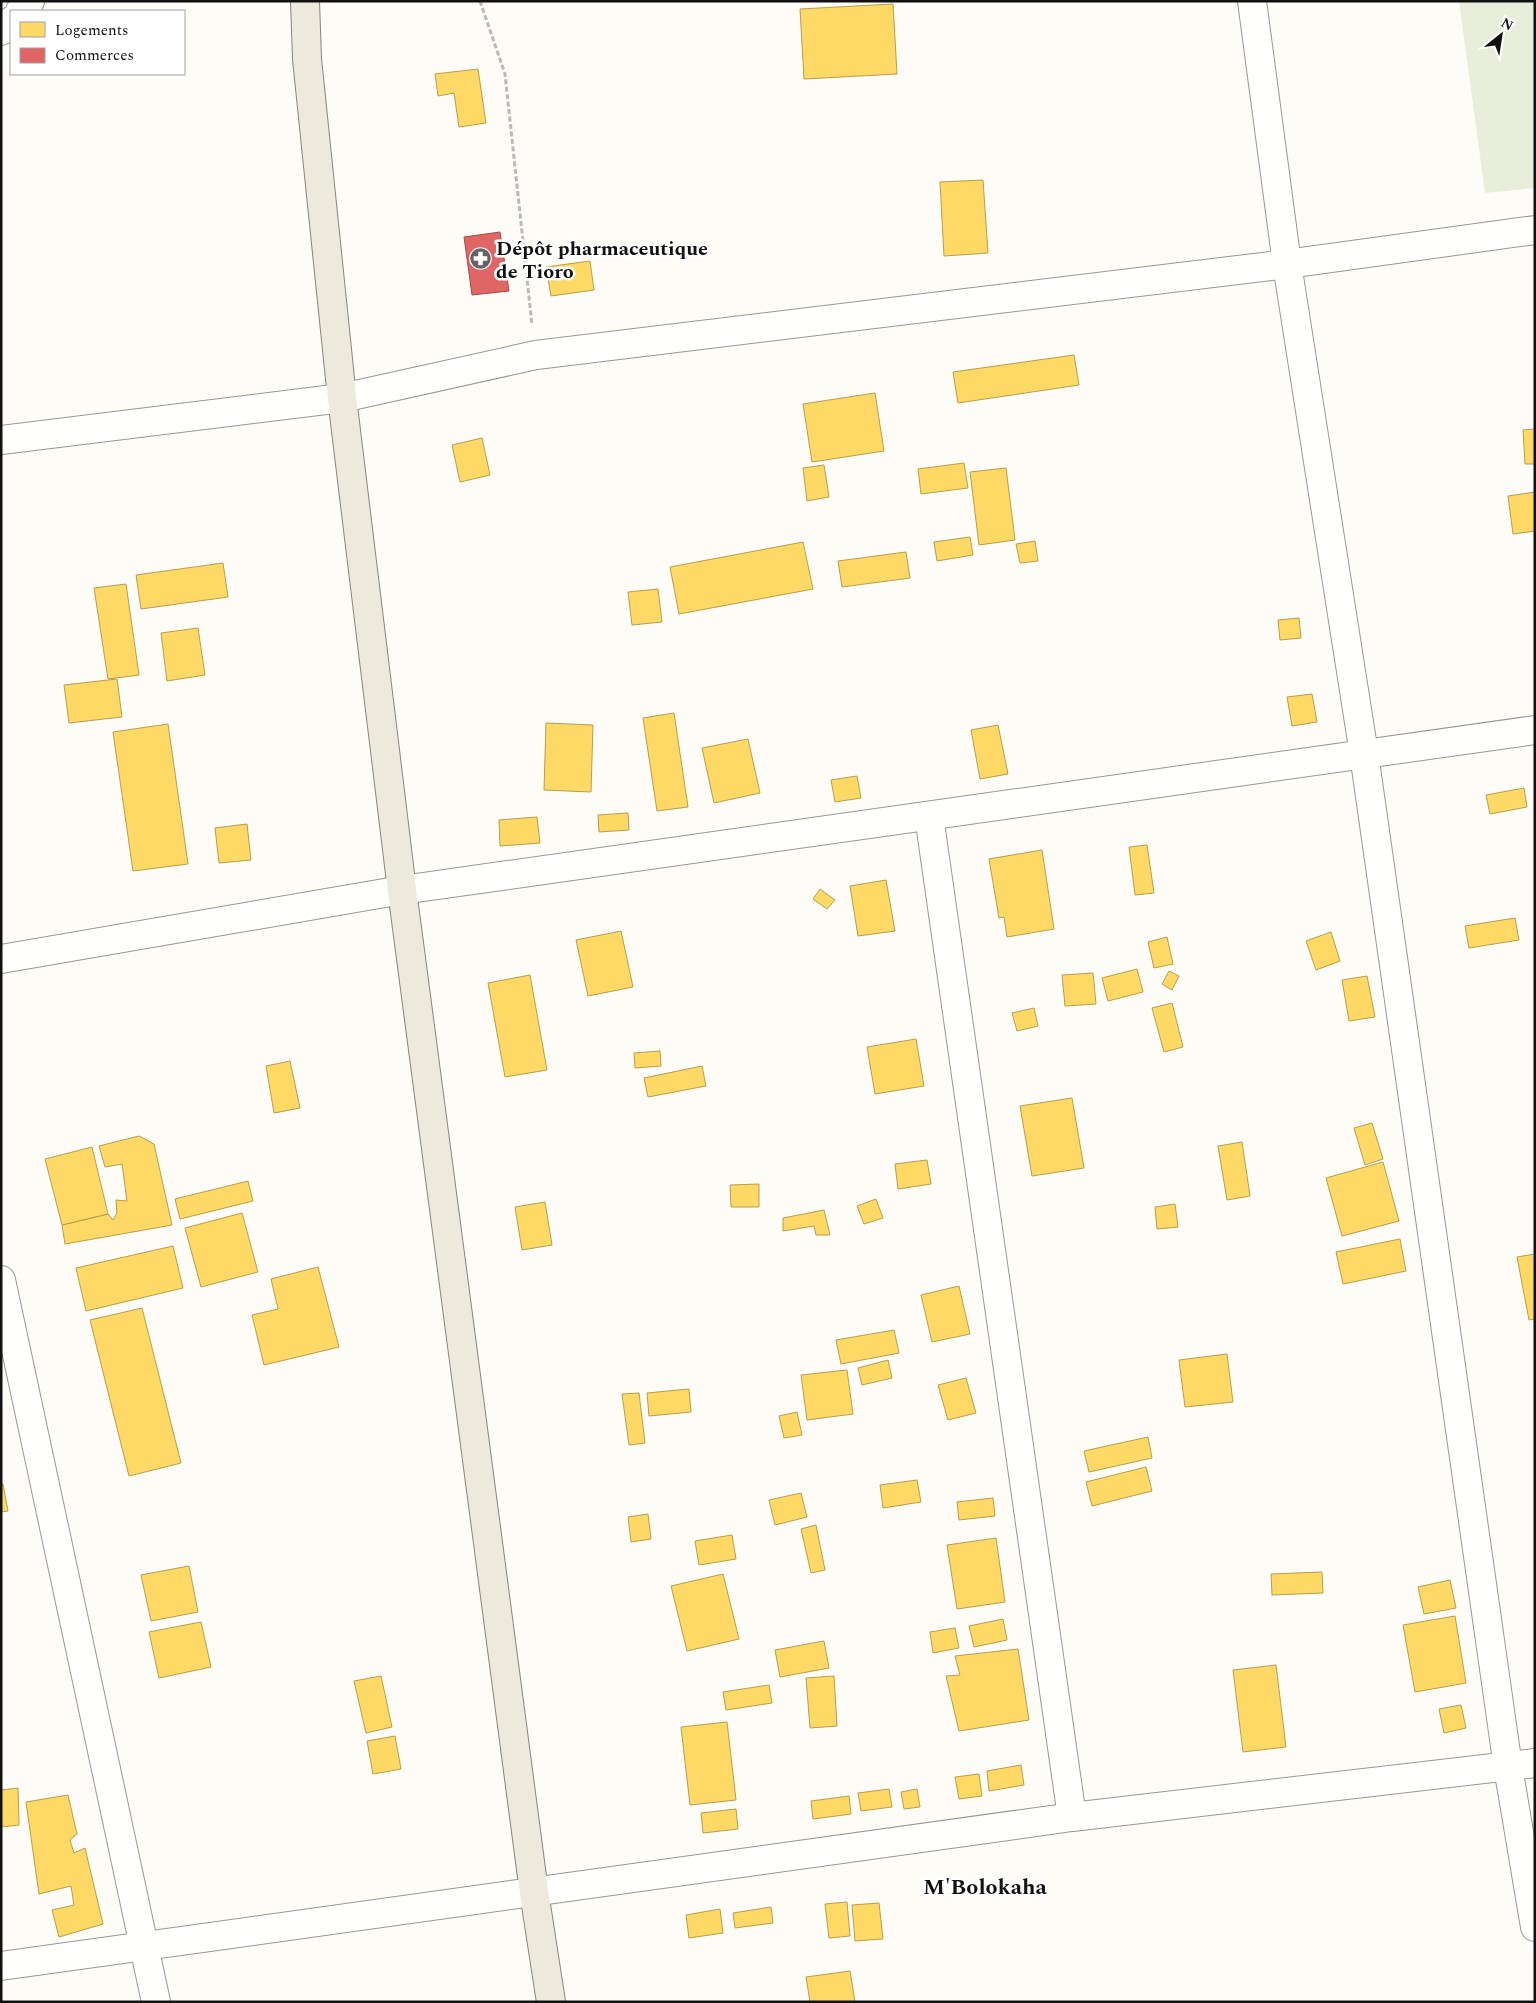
<svg xmlns="http://www.w3.org/2000/svg" width="1536" height="2003" font-family="Spectral,serif">
  <style>
    .cemetery { fill: #e9eedb }
    .homes { fill: #ffd966; stroke: #b89d4c }
    .shops { fill: #e06666; stroke: #a24c4c }
    .lines { fill: none; stroke-linecap: round; stroke-linejoin: round }
    .street-casing { stroke: #979795; stroke-width: 30 }
    .primary-casing { stroke: #858482; stroke-width: 30 }
    .path { stroke: #b9b9b8; stroke-width: 3; stroke-dasharray: 5 2.5; stroke-linecap: butt }
    .street { stroke: #fffffe; stroke-width: 28 }
    .primary { stroke: #ede9dc; stroke-width: 28 }
    .labels { text-anchor: middle; stroke-width: 5; stroke-linejoin: round; paint-order: stroke }
    .poi-label { font-size: 20px; font-weight: bold; fill: #111; stroke: #fff; text-anchor: start }
    .quarter-label { font-size: 22px; font-weight: bold; fill: #111; stroke: #fff }
  </style>
  <rect width="100%" height="100%" fill="#fdfcf7"/>
  <!-- cemetery -->
  <path class="cemetery" d="M1459,1H1535V188L1485,193Z"/>
  <!-- homes -->
  <g class="homes">
    <path d="M893,4L897,74L804,79L800,9Z"/>
    <path d="M478,69L486,123L459,127L454,93L438,96L435,74Z"/>
    <path d="M983,180L988,253L944,256L940,182Z"/>
    <path d="M590,261L594,290L551,296L546,267Z"/>
    <path d="M1074,355L1079,385L958,403L953,372Z"/>
    <path d="M875,393L884,451L812,462L803,404Z"/>
    <path d="M1535,429V464H1525L1523,430Z"/>
    <path d="M482,438L490,475L460,482L452,445Z"/>
    <path d="M964,463L968,488L921,494L918,469Z"/>
    <path d="M824,465L829,497L807,501L803,468Z"/>
    <path d="M1006,468L1015,540L979,545L970,472Z"/>
    <path d="M1535,492V531L1513,534L1508,496Z"/>
    <path d="M970,537L973,555L937,561L934,542Z"/>
    <path d="M1035,541L1038,561L1020,563L1016,544Z"/>
    <path d="M803,542L813,589L679,614L670,567Z"/>
    <path d="M906,552L910,578L842,587L838,561Z"/>
    <path d="M223,563L228,597L141,609L136,575Z"/>
    <path d="M126,584L139,675L108,679L94,588Z"/>
    <path d="M658,589L662,622L632,625L628,592Z"/>
    <path d="M1299,618L1301,638L1280,640L1278,620Z"/>
    <path d="M198,628L205,675L167,681L161,633Z"/>
    <path d="M117,679L122,717L69,723L64,685Z"/>
    <path d="M1312,694L1317,722L1292,726L1287,697Z"/>
    <path d="M674,713L688,807L657,811L643,718Z"/>
    <path d="M546,723L593,725L591,792L544,790Z"/>
    <path d="M168,724L188,864L133,871L113,732Z"/>
    <path d="M998,725L1008,774L980,779L971,730Z"/>
    <path d="M748,739L760,793L714,803L702,748Z"/>
    <path d="M857,776L861,798L835,802L831,780Z"/>
    <path d="M1524,788L1527,807L1490,814L1486,795Z"/>
    <path d="M628,813L629,830L599,832L598,815Z"/>
    <path d="M537,817L540,843L500,846L499,820Z"/>
    <path d="M247,824L251,860L219,863L215,828Z"/>
    <path d="M1147,845L1154,893L1135,895L1129,847Z"/>
    <path d="M1042,850L1054,929L1007,937L1004,917L999,918L989,859Z"/>
    <path d="M886,880L895,931L858,936L850,886Z"/>
    <path d="M820,889L835,900L827,909L813,899Z"/>
    <path d="M1515,918L1519,940L1469,948L1465,926Z"/>
    <path d="M621,931L633,987L588,996L576,940Z"/>
    <path d="M1331,932L1340,961L1316,970L1306,941Z"/>
    <path d="M1167,937L1173,964L1154,968L1148,942Z"/>
    <path d="M1137,969L1143,992L1108,1001L1102,978Z"/>
    <path d="M1169,971L1179,976L1172,990L1162,984Z"/>
    <path d="M1093,973L1096,1004L1065,1006L1062,975Z"/>
    <path d="M530,975L547,1070L505,1077L488,983Z"/>
    <path d="M1367,976L1375,1017L1349,1021L1342,980Z"/>
    <path d="M1172,1003L1183,1047L1164,1052L1152,1008Z"/>
    <path d="M1034,1008L1038,1026L1017,1031L1012,1013Z"/>
    <path d="M916,1039L924,1086L875,1094L867,1047Z"/>
    <path d="M660,1051L661,1066L635,1068L634,1053Z"/>
    <path d="M290,1061L300,1108L274,1113L266,1066Z"/>
    <path d="M702,1066L706,1086L648,1097L644,1078Z"/>
    <path d="M1072,1098L1084,1168L1032,1176L1020,1106Z"/>
    <path d="M1372,1123L1383,1159L1365,1165L1354,1128Z"/>
    <path d="M139,1136L154,1144L172,1225L65,1244L62,1225L108,1214L113,1220L117,1213L116,1200L127,1201L122,1164L105,1167L99,1146Z"/>
    <path d="M1242,1142L1250,1196L1227,1200L1218,1146Z"/>
    <path d="M92,1147L108,1214L62,1225L45,1159Z"/>
    <path d="M927,1160L931,1184L898,1189L895,1164Z"/>
    <path d="M1383,1162L1399,1221L1342,1236L1326,1178Z"/>
    <path d="M248,1181L253,1201L180,1219L175,1199Z"/>
    <path d="M759,1184V1207H731L730,1185Z"/>
    <path d="M876,1199L883,1218L864,1224L857,1206Z"/>
    <path d="M545,1202L552,1245L522,1250L515,1207Z"/>
    <path d="M1175,1204L1178,1227L1157,1229L1155,1207Z"/>
    <path d="M824,1210L830,1235H816L814,1226L783,1231V1218Z"/>
    <path d="M242,1213L258,1272L201,1287L185,1228Z"/>
    <path d="M1400,1239L1406,1271L1343,1284L1336,1252Z"/>
    <path d="M173,1246L183,1288L86,1311L76,1268Z"/>
    <path d="M1535,1254V1319L1529,1320L1517,1257Z"/>
    <path d="M318,1267L339,1347L264,1365L252,1315L278,1309L271,1279Z"/>
    <path d="M959,1286L970,1334L932,1342L921,1295Z"/>
    <path d="M142,1308L181,1463L129,1476L90,1320Z"/>
    <path d="M894,1330L899,1353L841,1364L836,1340Z"/>
    <path d="M1227,1354L1233,1402L1185,1407L1179,1360Z"/>
    <path d="M888,1360L892,1378L862,1385L858,1368Z"/>
    <path d="M847,1370L853,1414L807,1420L801,1375Z"/>
    <path d="M966,1378L976,1413L948,1420L938,1385Z"/>
    <path d="M689,1389L691,1412L649,1416L647,1393Z"/>
    <path d="M639,1393L645,1443L629,1445L622,1394Z"/>
    <path d="M797,1412L802,1435L784,1438L779,1416Z"/>
    <path d="M1148,1437L1152,1458L1089,1472L1084,1451Z"/>
    <path d="M1146,1467L1152,1491L1092,1506L1086,1482Z"/>
    <path d="M917,1480L921,1502L883,1508L880,1485Z"/>
    <path d="M1,1484H3L8,1511L1,1512Z"/>
    <path d="M801,1493L807,1517L775,1525L769,1500Z"/>
    <path d="M993,1498L995,1516L959,1520L957,1502Z"/>
    <path d="M648,1514L651,1539L631,1542L628,1517Z"/>
    <path d="M816,1525L825,1570L811,1573L801,1529Z"/>
    <path d="M732,1535L736,1559L699,1565L695,1541Z"/>
    <path d="M996,1538L1005,1602L957,1609L947,1545Z"/>
    <path d="M189,1566L198,1612L151,1621L141,1575Z"/>
    <path d="M1322,1572L1323,1593L1272,1595L1271,1574Z"/>
    <path d="M723,1574L739,1639L687,1651L671,1586Z"/>
    <path d="M1450,1580L1456,1608L1424,1614L1418,1587Z"/>
    <path d="M1455,1616L1466,1683L1415,1692L1403,1625Z"/>
    <path d="M1003,1619L1007,1640L974,1647L969,1626Z"/>
    <path d="M201,1622L211,1667L159,1678L149,1632Z"/>
    <path d="M955,1628L959,1648L933,1653L930,1632Z"/>
    <path d="M824,1641L829,1668L780,1677L775,1650Z"/>
    <path d="M1018,1649L1029,1720L959,1731L946,1676L960,1675L955,1656Z"/>
    <path d="M1276,1665L1286,1747L1243,1752L1233,1670Z"/>
    <path d="M381,1676L392,1727L366,1733L354,1681Z"/>
    <path d="M834,1676L837,1726L810,1728L806,1678Z"/>
    <path d="M769,1685L772,1703L726,1710L723,1692Z"/>
    <path d="M1461,1705L1466,1728L1444,1733L1439,1709Z"/>
    <path d="M727,1722L736,1800L690,1805L681,1727Z"/>
    <path d="M395,1736L401,1769L373,1774L367,1741Z"/>
    <path d="M1021,1765L1024,1785L989,1791L987,1771Z"/>
    <path d="M979,1774L982,1796L959,1799L955,1777Z"/>
    <path d="M18,1788L19,1825L1,1827V1790Z"/>
    <path d="M889,1789L892,1807L861,1811L858,1793Z"/>
    <path d="M917,1789L920,1807L904,1809L901,1792Z"/>
    <path d="M68,1795L77,1834L70,1840L74,1853L85,1848L103,1924L59,1937L52,1910L74,1905L71,1886L39,1894L26,1802Z"/>
    <path d="M849,1796L851,1814L813,1819L811,1801Z"/>
    <path d="M736,1809L738,1829L703,1833L701,1813Z"/>
    <path d="M847,1902L850,1936L829,1938L825,1904Z"/>
    <path d="M879,1903L883,1939L855,1941L852,1905Z"/>
    <path d="M771,1907L773,1923L735,1928L733,1913Z"/>
    <path d="M720,1909L723,1933L689,1938L686,1915Z"/>
    <path d="M850,1971L855,2002H810L806,1977Z"/>
  </g>
  <!-- shops -->
  <path class="shops" d="M500,232L509,291L472,295L464,237Z"/>
  <g class="lines">
    <defs>
      <g id="street">
        <path d="M1252,1L1287,264L1364,754L1508,1767L1535,1927"/>
        <path d="M20,11L30,1"/>
        <path d="M1,31L11,21"/>
        <path d="M1,440L342,398L536,355L1287,264L1535,230"/>
        <path d="M929,816L1072,1817"/>
        <path d="M1,959L402,890L1535,730"/>
        <path d="M1,1280L156,2002"/>
        <path d="M1,1966L1072,1817L1535,1763"/>
      </g>
      <path id="primary" d="M305,1L307,59L342,398L402,890L534,1892L551,2002"/>
    </defs>
    <!-- street casing -->
    <use href="#street" class="street-casing"/>
    <!-- primary casing -->
    <use href="#primary" class="primary-casing"/>
    <!-- path -->
    <path class="path" d="M480,1L505,74L532,325"/>
    <!-- street -->
    <use href="#street" class="street"/>
    <!-- primary -->
    <use href="#primary" class="primary"/>
  </g>
  <!-- icons -->
  <defs>
    <symbol id="pharmacy-disc" viewBox="-11 -11 22 22"><circle r="9.5" fill="#646362" stroke="#fff"/><path d="M-2-6h4v4h4v4h-4v4h-4v-4h-4v-4h4Z" fill="#fff"/></symbol>
  </defs>
  <g fill-rule="evenodd">
    <use href="#pharmacy-disc" x="468" y="246" width="25" height="25"/>
  </g>
  <g class="labels">
    <!-- poi labels -->
    <g class="poi-label">
      <text x="496" y="255">Dépôt pharmaceutique<tspan x="496" dy="23">de Tioro</tspan></text>
    </g>
    <!-- quarter labels -->
    <g class="quarter-label">
      <text x="985" y="1894">M'Bolokaha</text>
    </g>
  </g>
  <!-- border -->
  <rect width="1536" height="2003" fill="none" stroke="#111111" stroke-width="5"/>
  <!-- legend -->
  <rect x="10" y="10" width="175" height="65" fill="#ffffff" stroke="#a0a0a0"/>
  <rect x="20" y="22" width="25" height="15" fill="#ffd966" stroke="#a0a0a0"/>
  <text x="55" y="35" font-size="15" fill="#111111">Logements</text>
  <rect x="20" y="48" width="25" height="15" fill="#e06666" stroke="#a0a0a0"/>
  <text x="55" y="60" font-size="15" fill="#111111">Commerces</text>
  <!-- north arrow -->
  <g transform="translate(1501 35) rotate(30)" stroke="#ffffff" stroke-width="4" paint-order="stroke">
  <path d="M0-4L9 19L0 12L-9 19Z" fill="#111111"/>
  <text y="-8" font-size="14" font-weight="bold" text-anchor="middle" fill="#111111">N</text>
  </g>
</svg>
